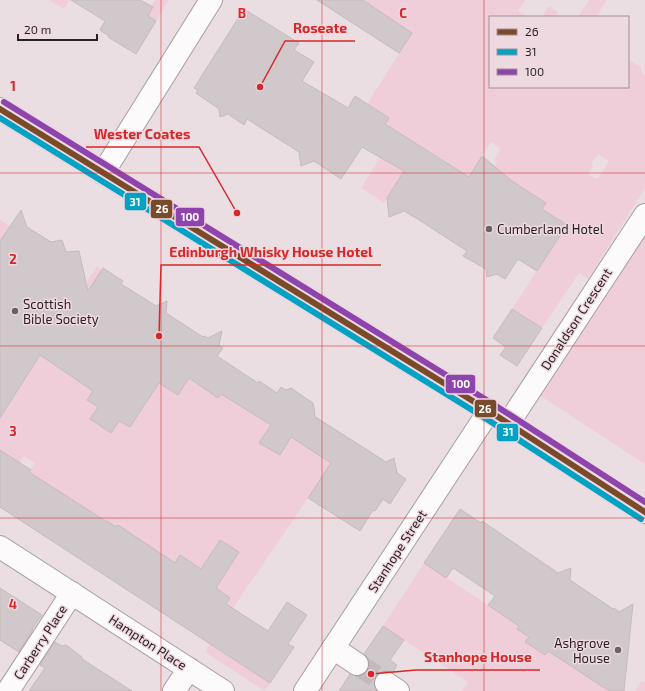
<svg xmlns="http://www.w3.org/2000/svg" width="645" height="691" font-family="'Exo 2',sans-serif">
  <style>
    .green { fill: #f0ced9; fill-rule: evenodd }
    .building { fill: #d1c8cb; stroke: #c5bbbe }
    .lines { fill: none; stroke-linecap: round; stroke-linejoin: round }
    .minor-tunnel { stroke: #c3b8bc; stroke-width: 22; stroke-dasharray: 22 11; stroke-linecap: butt }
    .minor-casing { stroke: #a79ea1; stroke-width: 24 }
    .major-casing { stroke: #a79ea1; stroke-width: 24 }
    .minor { stroke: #fcfafb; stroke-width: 22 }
    .major { stroke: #fcfafb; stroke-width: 22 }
    .bus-1-casing { stroke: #efd9e0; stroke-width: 9 }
    .bus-2-casing { stroke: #efd9e0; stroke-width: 9 }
    .bus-3-casing { stroke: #efd9e0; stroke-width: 9 }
    .bus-1 { stroke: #7a4b2a; stroke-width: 6 }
    .bus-2 { stroke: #02a2c5; stroke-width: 6 }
    .bus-3 { stroke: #8e44ad; stroke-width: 6 }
    .grid { fill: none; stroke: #d62828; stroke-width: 1; stroke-opacity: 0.55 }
    .poi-dot { fill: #6b6265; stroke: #efd9e0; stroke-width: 1.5 }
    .labels { text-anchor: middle; stroke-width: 3; stroke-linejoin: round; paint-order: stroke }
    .poi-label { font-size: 13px; fill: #271f22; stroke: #efd9e0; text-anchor: start }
    .street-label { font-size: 13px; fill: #271f22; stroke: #efd9e0 }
    .grid-label { font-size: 13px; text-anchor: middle; font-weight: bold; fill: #d62828; stroke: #efd9e0; stroke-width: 3; stroke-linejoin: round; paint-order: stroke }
    .leader { fill: none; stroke: #d62828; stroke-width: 1.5 }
    .callout-dot { fill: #d62828; stroke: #efd9e0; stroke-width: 1.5 }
    .callout-label { font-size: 14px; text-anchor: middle; font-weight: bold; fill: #d62828; stroke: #efd9e0; stroke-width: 3; stroke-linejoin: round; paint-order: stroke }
    .line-badge { stroke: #efd9e0; stroke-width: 1.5 }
    .badge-label { font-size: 11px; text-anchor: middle; font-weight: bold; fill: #fff }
  </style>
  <rect width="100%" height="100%" fill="#eadee2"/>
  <!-- green -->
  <g class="green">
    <path d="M49,0H70L64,9Z"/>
    <path d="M155,0H169L156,21L148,16L153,8L151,6Z"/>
    <path d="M366,0H525L518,11L528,17H490V87H628V61L629,60L641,67V72L645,75V188L588,279L579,273L542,328L512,309L567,225L542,209L546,203L519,185L503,209L494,167L497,162L494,160L501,148L491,142L479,160V183L452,166L447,173L440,169L445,161L404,136L395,149L404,171L384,203L361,188L383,153L372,146L389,118L367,104L412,33L365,2ZM598,154L609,161L597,179L588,174L593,166L591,164Z"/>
    <path d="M589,0H607L596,17H578Z"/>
    <path d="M549,6L558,12V17H542Z"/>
    <path d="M0,220L13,228L0,242Z"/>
    <path d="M645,235V464L539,395Z"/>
    <path d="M97,266L102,270L47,360L79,381L149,305L88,400L98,407L90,419L111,433L119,421L130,427L192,331L197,334L198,333L203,336L168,389L178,395L189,378L218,398L237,370L271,425L260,442L280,455L291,437L331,463L308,498L233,608L226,604L230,598L216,588L239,552L220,541L192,581L180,556L171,568L157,559L161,553L155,550L151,555L118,525L112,535L107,521L102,529L54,488L25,479L35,463L24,456L14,472L6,467L12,458L0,450V401L8,406Z"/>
    <path d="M424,563L509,619L547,564L556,570L517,629L529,637L526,642L560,632L619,676L609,691H462L468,682L383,626Z"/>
    <path d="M210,644L270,683L265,691L205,652Z"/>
    <path d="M642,680L645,682V691H635Z"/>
  </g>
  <!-- building -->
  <g class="building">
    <path d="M71,0H140L153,7L148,16L156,21L136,54L108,37L109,36L100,30L105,21Z"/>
    <path d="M317,0H363L412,33L399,53Z"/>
    <path d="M244,9L299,43L294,50L314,62L302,81L348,108L355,96L389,118L385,124L469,177L482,156L512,181L546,203L542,209L567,225L537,271L518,259L505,279L497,274L487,277L486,269L463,256L467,251L416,218L404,211L389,217L387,198L404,171L362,147L341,179L314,161L301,166L299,152L247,119L244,125L228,114L220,117L219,109L196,93L198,90L194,88Z"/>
    <path d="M21,210L27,227L51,242L62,240L66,252L79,251L88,291L103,268L123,281L121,284L156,306L167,301L166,313L203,337L204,336L208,338L222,331L219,346L223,348L217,356L258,383L259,381L277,393L281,387L286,390L291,388L313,403L315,415L314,416L386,462L394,458L397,473L406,479L390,504L383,499L375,511L373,510L360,531L308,498L331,463L291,437L280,455L259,443L271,425L221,394L218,398L189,378L178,395L159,383L130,427L119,421L111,433L90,419L98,407L87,400L93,391L40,355L0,418V241Z"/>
    <path d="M512,309L542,328L517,366L500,355L506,347L493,338Z"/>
    <path d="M0,450L31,470L29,472L107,522V521L116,527L118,525L175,563L180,555L201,569L220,540L239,552L216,588L230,598L226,604L268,631L287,602L307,615L288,644L294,647L270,683L0,507Z"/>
    <path d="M460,509L481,523L482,521L558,573L571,568L570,580L613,609L614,608L619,612L633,604L624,691H609L548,651L545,655L525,642L529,637L517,629L519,626L488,605L495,596L453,568L446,578L424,563Z"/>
    <path d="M0,588L42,615L32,629H33L19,652L0,640Z"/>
    <path d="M383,626L404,640L390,660L397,665L393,672L386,671L381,672L376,676L374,683L375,688L377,691H339L350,674L357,676L363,675L367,671L369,664L368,658L364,654Z"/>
    <path d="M55,642L62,646L66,645L82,657V659L132,691H29L45,668L40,665Z"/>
  </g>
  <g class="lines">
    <!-- minor-tunnel -->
    <path class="minor-tunnel" d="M357,664L386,683"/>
    <defs>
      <g id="minor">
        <path d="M103,173L211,0"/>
        <path d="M508,424L645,215"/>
        <path d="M0,547L223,691"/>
        <path d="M333,648L357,664"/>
        <path d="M386,683L398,691"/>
        <path d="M8,691L72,593"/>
        <path d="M174,691L189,669"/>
        <path d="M305,691L489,411"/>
      </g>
      <path id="major" d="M0,109L489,411L645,512"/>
    </defs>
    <!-- minor casing -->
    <use href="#minor" class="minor-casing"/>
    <!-- major casing -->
    <use href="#major" class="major-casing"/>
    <!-- minor -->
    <use href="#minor" class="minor"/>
    <!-- major -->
    <use href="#major" class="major"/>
    <defs>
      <path id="bus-1" d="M0,109L489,411L645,512"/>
      <path id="bus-2" d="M0,118L485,418L641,519"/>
      <path id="bus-3" d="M4,102L493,404L645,502"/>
    </defs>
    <!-- bus-1 casing -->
    <use href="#bus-1" class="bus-1-casing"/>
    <!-- bus-2 casing -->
    <use href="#bus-2" class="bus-2-casing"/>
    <!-- bus-3 casing -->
    <use href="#bus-3" class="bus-3-casing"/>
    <!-- bus-1 -->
    <use href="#bus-1" class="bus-1"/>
    <!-- bus-2 -->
    <use href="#bus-2" class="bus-2"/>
    <!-- bus-3 -->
    <use href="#bus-3" class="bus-3"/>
  </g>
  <!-- grid -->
  <path class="grid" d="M161,0V691M322,0V691M484,0V691M0,173H645M0,346H645M0,518H645"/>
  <!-- markers -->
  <g class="poi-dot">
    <circle cx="489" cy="229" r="4"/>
    <circle cx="15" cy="311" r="4"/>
    <circle cx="618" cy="650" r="4"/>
  </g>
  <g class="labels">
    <!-- poi labels -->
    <g class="poi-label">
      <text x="497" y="234">Cumberland Hotel</text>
      <text x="23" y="309">Scottish<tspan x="23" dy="15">Bible Society</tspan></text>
      <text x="610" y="648" text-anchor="end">Ashgrove<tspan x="610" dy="15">House</tspan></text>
    </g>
    <!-- street labels -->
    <g class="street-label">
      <text transform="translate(576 319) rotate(-57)" y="5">Donaldson Crescent</text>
      <text transform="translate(397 551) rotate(-57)" y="5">Stanhope Street</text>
      <text transform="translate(40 642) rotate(-57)" y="5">Carberry Place</text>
      <text transform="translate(148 642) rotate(33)" y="5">Hampton Place</text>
    </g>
  </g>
  <g class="grid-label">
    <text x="242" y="18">B</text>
    <text x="403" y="18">C</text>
    <text x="13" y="91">1</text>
    <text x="13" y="264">2</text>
    <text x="13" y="436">3</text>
    <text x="13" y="609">4</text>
  </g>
  <!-- callouts -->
  <path class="leader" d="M260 87L285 41H355M237 213L199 147H86M159 336L161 265H381M371 674L416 670H540"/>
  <g class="callout-dot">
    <circle cx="260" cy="87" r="4"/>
    <circle cx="237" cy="213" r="4"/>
    <circle cx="159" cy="336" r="4"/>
    <circle cx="371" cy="674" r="4"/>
  </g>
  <g class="callout-label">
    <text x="320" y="33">Roseate</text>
    <text x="142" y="139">Wester Coates</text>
    <text x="271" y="257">Edinburgh Whisky House Hotel</text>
    <text x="478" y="662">Stanhope House</text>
  </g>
  <g class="line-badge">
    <rect x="124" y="192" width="23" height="19" rx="4" fill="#02a2c5"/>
    <rect x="150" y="199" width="23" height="20" rx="4" fill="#7a4b2a"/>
    <rect x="175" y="207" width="30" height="20" rx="4" fill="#8e44ad"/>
    <rect x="445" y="374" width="31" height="20" rx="4" fill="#8e44ad"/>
    <rect x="474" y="399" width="23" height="19" rx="4" fill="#7a4b2a"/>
    <rect x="496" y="423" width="23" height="19" rx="4" fill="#02a2c5"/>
  </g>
  <g class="badge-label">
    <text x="135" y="206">31</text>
    <text x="162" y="213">26</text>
    <text x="190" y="221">100</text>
    <text x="461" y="388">100</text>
    <text x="485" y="413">26</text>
    <text x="508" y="436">31</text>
  </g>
  <!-- legend -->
  <rect x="489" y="16" width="140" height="72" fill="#efd9e0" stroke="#9f8f94"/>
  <rect x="497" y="29" width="20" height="6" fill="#7a4b2a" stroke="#9f8f94"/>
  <text x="525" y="36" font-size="12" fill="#271f22">26</text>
  <rect x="497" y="49" width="20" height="6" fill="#02a2c5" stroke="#9f8f94"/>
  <text x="525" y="56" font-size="12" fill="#271f22">31</text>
  <rect x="497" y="69" width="20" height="6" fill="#8e44ad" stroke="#9f8f94"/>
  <text x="525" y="76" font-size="12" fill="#271f22">100</text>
  <!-- scale -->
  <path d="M18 34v6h79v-6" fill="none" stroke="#271f22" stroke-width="2"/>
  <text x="24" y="34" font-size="12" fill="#271f22" stroke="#efd9e0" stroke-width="3" paint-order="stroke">20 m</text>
</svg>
